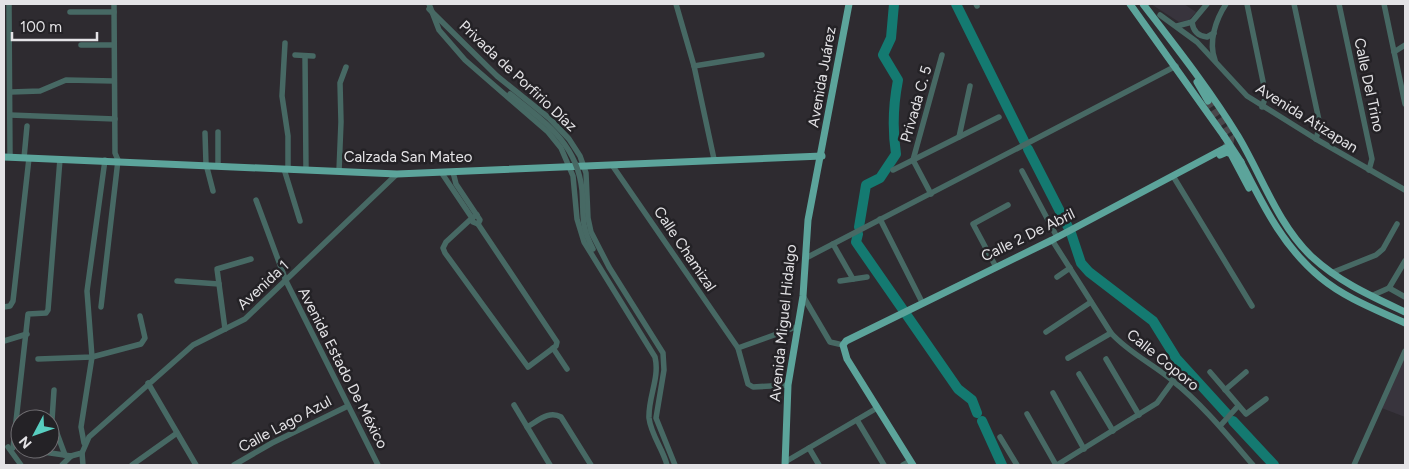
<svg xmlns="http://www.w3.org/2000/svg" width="1409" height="469" font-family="Figtree,sans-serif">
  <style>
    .built { fill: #38343d }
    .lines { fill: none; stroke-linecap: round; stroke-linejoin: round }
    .river { stroke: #147a71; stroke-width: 10 }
    .major-tunnel { stroke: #49474b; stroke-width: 7; stroke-dasharray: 7 3.5; stroke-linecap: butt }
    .minor { stroke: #476964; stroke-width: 5.5 }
    .major { stroke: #5ca49b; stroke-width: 7 }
    .minor-bridge { stroke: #476964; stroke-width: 5.5 }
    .major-bridge { stroke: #5ca49b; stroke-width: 7 }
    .labels { text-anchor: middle; stroke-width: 5; stroke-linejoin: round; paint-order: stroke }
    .street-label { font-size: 15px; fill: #e4e3e6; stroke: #242226 }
  </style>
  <rect width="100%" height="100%" fill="#2e2b30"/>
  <!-- built -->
  <g class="built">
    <path d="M1151,4H1184L1196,12L1189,20L1179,22Z"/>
    <path d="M1405,351V417L1379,407Z"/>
  </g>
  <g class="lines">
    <!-- river -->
    <g class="river">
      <path d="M956,4L1024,141"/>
      <path d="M1028,149L1068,227"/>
      <path d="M859,227L866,185L880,178L896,154C892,128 893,106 898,80L883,55L891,38L894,4"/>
      <path d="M1071,233L1081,263L1089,272L1153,321L1176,358L1227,414"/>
      <path d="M858,234L856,242L958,389L972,400L977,413"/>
      <path d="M982,421L1002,465"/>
      <path d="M1233,421L1274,465"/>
    </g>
    <!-- major-tunnel -->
    <path class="major-tunnel" d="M1208,101L1231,137L1230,143L1225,147"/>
    <!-- minor -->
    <g class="minor">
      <path d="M9,4L10,157"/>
      <path d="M429,4L439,30L465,60L548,132L561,148L573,176L577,219L584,242L655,357C660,378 648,397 649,418C651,435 663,449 667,465"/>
      <path d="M676,4L694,66L714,159"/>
      <path d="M976,4L977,6"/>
      <path d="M1247,4L1266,96L1262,107"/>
      <path d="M1294,4L1320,125L1316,139"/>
      <path d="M1339,4L1372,159L1369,170"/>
      <path d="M1384,4L1405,104"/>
      <path d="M429,9L497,76L549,118L569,139L580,156L586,173L588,218L591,232L609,267L663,353L664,370L656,418L675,465"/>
      <path d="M70,12H114"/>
      <path d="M1160,15L1197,42L1247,96L1316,139L1405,190"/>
      <path d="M1192,22C1193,31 1198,36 1207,37L1214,33"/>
      <path d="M1177,26L1192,22L1207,4"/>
      <path d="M285,43L282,96L288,136V169"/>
      <path d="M81,45H113"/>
      <path d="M1394,52L1405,45"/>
      <path d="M295,55L313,56"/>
      <path d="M305,56L306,170"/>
      <path d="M1215,60C1208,42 1216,19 1226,4"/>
      <path d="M694,66L762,55"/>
      <path d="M11,92L40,91L66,80L114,81"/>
      <path d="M10,115L115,119"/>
      <path d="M205,133L206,164L213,191"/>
      <path d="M959,137L970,86"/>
      <path d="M24,158L27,126"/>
      <path d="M913,160L942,55"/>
      <path d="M913,160L931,194"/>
      <path d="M218,165V132"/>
      <path d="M612,165L738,348L748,384L753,387L788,385"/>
      <path d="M284,169L300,221"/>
      <path d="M893,170L999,117"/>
      <path d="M339,171L341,122L340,83L346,67"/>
      <path d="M1022,171L1057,237"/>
      <path d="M441,172L472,218L473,222L478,224L557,342L556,346L528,367L445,253L443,248L446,242L472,218L477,215"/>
      <path d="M453,172L456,184L480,220L478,224"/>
      <path d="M1173,176L1252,306"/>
      <path d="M256,200L286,281L378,465"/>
      <path d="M880,219L922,302"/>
      <path d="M1052,240L1111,333C1129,353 1153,364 1173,381C1203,405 1228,436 1253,465"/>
      <path d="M833,244L853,279"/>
      <path d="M806,258L1176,66"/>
      <path d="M996,267L973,224L1008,205"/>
      <path d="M1331,273L1376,255L1383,249L1397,224"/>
      <path d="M1057,277L1070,268"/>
      <path d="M177,281L219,284"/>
      <path d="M840,281L867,277"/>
      <path d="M1389,288L1405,297"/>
      <path d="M803,296L830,342L843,345"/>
      <path d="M1371,296L1389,288L1405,261"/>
      <path d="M4,307L10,306L13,301L29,158"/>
      <path d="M101,307L118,160L115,153L114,4"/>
      <path d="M225,329L217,269L251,259"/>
      <path d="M1046,332L1091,302"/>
      <path d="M4,341L27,334"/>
      <path d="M553,348L567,369"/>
      <path d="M738,348L796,327"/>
      <path d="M1068,358L1111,333"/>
      <path d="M38,359L92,357L141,344L145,338L140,316"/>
      <path d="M1106,359L1139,415"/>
      <path d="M1210,372L1246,414L1266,399"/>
      <path d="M1079,374L1113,431"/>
      <path d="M148,383L196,465"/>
      <path d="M54,390L52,420L65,455"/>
      <path d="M1225,390L1246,372"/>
      <path d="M1053,393L1084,449"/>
      <path d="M514,405L550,465"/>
      <path d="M1027,414L1056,465"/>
      <path d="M857,420L884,465"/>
      <path d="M1220,426L1238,406"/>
      <path d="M527,427C538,421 549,410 561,417L591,465"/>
      <path d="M1000,437L1017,465"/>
      <path d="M84,443L81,427L92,357L87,291L105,160"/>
      <path d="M8,447L21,465"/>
      <path d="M13,448L28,314L46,313L48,310L60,159"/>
      <path d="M809,448L819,465"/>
      <path d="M23,449L71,456L82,453"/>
      <path d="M785,462L877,408"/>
      <path d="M62,465L71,456"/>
      <path d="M83,465L82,453L89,437L193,345L245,319L397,174"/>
      <path d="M132,465L177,433"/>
      <path d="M234,465L272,443L348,406"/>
      <path d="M903,465L910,461"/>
      <path d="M1057,465L1157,403L1173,381"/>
      <path d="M1354,465L1405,351"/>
    </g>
    <!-- major -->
    <g class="major">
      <path d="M1130,4L1224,136"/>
      <path d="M1143,4C1176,47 1210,90 1238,136C1262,176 1277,223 1311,256C1339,282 1371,296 1405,312"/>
      <path d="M1197,82L1208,101"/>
      <path d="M1220,155L1227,152L1231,154L1249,188"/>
      <path d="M4,157L397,174L822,156"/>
      <path d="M1241,162C1263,205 1283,247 1321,278C1345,298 1377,310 1405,323"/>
      <path d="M785,465L788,385L803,296L808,220L849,4"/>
      <path d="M913,465L847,359L843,345L846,341L1052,240L1225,148"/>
    </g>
    <!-- minor-bridge -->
    <path class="minor-bridge" d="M510,94C544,121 577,143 582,190C584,216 580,224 593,249"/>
    <!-- major-bridge -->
    <path class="major-bridge" d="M1224,136L1241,162"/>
  </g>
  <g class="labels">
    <!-- street labels -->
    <g class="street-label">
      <text transform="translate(518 76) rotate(43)" y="5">Privada de Porfirio Díaz</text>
      <text transform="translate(822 77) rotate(-80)" y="5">Avenida Juárez</text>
      <text transform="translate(1369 85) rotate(78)" y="5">Calle Del Trino</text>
      <text transform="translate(916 104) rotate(-74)" y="5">Privada C. 5</text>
      <text transform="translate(1307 118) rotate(32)" y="5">Avenida Atizapan</text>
      <text x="408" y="162">Calzada San Mateo</text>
      <text transform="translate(1028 235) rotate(-26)" y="5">Calle 2 De Abril</text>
      <text transform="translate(685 249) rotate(56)" y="5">Calle Chamizal</text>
      <text transform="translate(263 285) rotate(-43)" y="5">Avenida 1</text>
      <text transform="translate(783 323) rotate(-84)" y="5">Avenida Miguel Hidalgo</text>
      <text transform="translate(1163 360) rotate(39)" y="5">Calle Coporo</text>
      <text transform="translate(343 368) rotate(63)" y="5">Avenida Estado De México</text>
      <text transform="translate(285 424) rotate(-28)" y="5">Calle Lago Azul</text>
    </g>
  </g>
  <!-- border -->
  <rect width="1409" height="469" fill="none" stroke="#e4e3e6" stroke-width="10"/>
  <!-- north arrow -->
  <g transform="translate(35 434) rotate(229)"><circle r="24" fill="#242226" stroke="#716f73"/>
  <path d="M0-4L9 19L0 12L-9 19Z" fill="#58cec0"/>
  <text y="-8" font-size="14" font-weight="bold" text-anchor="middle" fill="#e4e3e6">N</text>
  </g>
  <!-- scale -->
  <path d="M12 32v8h85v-8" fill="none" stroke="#e4e3e6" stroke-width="2.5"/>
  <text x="20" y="32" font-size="15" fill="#e4e3e6" stroke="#242226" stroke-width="4" paint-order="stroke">100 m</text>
</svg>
